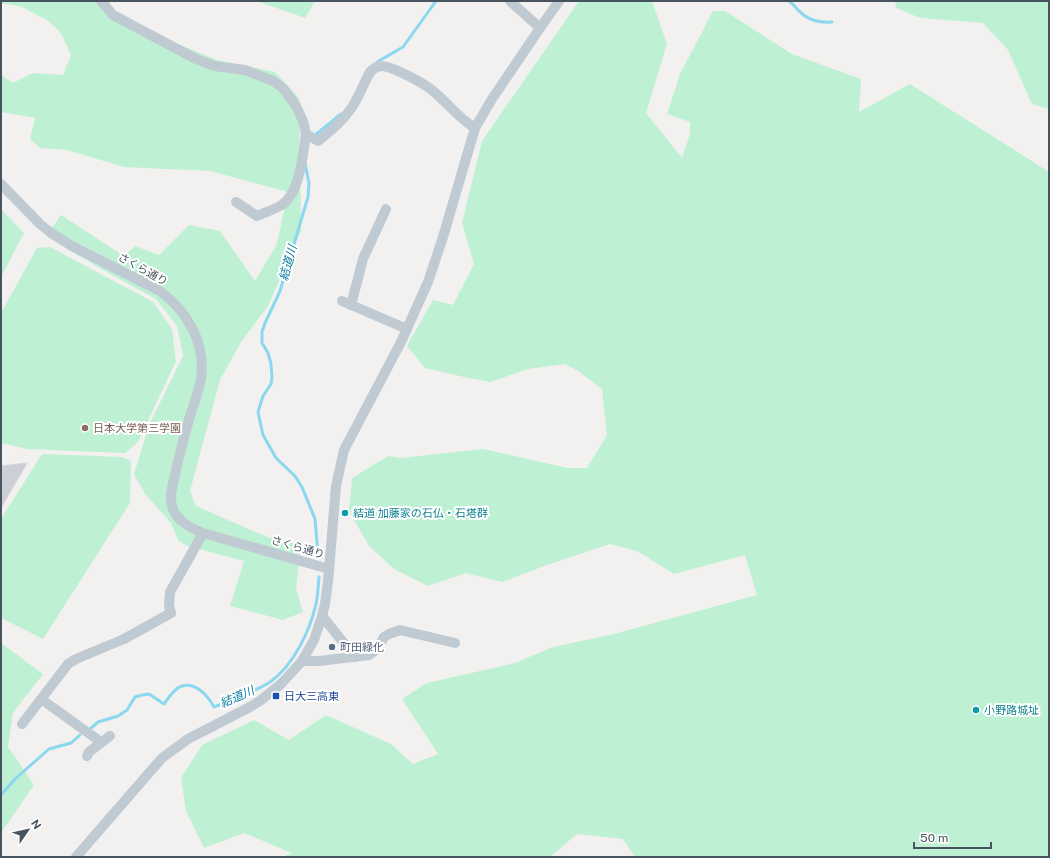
<svg xmlns="http://www.w3.org/2000/svg" width="1050" height="858" font-family="'Public Sans','Noto Sans JP',sans-serif">
  <style>
    .green { fill: #bef1d3 }
    .lines { fill: none; stroke-linecap: round; stroke-linejoin: round }
    .stream { stroke: #8ad8ef; stroke-width: 3 }
    .building { fill: #cccfd5; stroke: #d4d6dc }
    .minor { stroke: #c0cad2; stroke-width: 10 }
    .education-dot { fill: #8d6e63; stroke: #fff; stroke-width: 1.5 }
    .culture-dot { fill: #0f9aa8; stroke: #fff; stroke-width: 1.5 }
    .service-dot { fill: #5c6f8a; stroke: #fff; stroke-width: 1.5 }
    .transit-dot { fill: #1a4fb4; stroke: #fff; stroke-width: 1.5 }
    .labels { text-anchor: middle; stroke-width: 4; stroke-linejoin: round; paint-order: stroke }
    .street-label { font-size: 11px; fill: #47535e; stroke: #fff }
    .education-label { font-size: 11px; fill: #785e54; stroke: #fff; text-anchor: start }
    .culture-label { font-size: 11px; fill: #0d838f; stroke: #fff; text-anchor: start }
    .service-label { font-size: 11px; fill: #4e5e75; stroke: #fff; text-anchor: start }
    .transit-label { font-size: 11px; fill: #164399; stroke: #fff; text-anchor: start }
    .water-label { font-size: 12px; font-style: italic; fill: #097ea1; stroke: #fff }
  </style>
  <rect width="100%" height="100%" fill="#f3f0f0"/>
  <!-- green -->
  <g class="green">
    <path d="M1,1H104L125,22L217,60L275,72L299,98L301,231L268,306L241,342L220,380L190,491L196,506L267,537L301,545L296,588L303,612L283,620L230,606L244,561L187,546L178,540L171,523L145,494L134,474L149,425L183,356L177,326L156,299L101,269L46,236L61,215L124,256L135,246L159,255L189,225L220,231L255,281L277,244L288,192L210,171L124,167L67,150L40,148L30,139L35,118L1,112V75L13,83L33,73L63,75L71,55L61,33L47,20L20,6L1,3Z"/>
    <path d="M257,1H315L305,18Z"/>
    <path d="M579,1H652L667,44L646,113L682,158L690,134V122L667,114L680,74L713,11H725L792,54L861,79L859,112L910,84L1049,172V857H635L623,839L577,834L550,857H282L292,853L244,833L204,848L186,811L181,778L202,745L254,720L289,740L326,715L391,744L413,764L438,754L402,699L427,683L515,663L553,647L614,634L757,595L745,555L674,574L637,551L610,544L547,565L502,582L466,573L428,586L394,569L369,546L349,511L352,478L388,456L401,458L483,449L568,468H587L607,435L602,389L578,371L565,364L528,369L490,382L464,377L425,368L407,346L433,300L453,305L474,264L462,223L482,141Z"/>
    <path d="M895,1H1049V109L1032,104L1008,50L983,23L920,18L896,8Z"/>
    <path d="M1,209L24,233L1,277Z"/>
    <path d="M50,247L153,302L172,329L176,361L138,442L125,453L27,449L1,443V313L37,248Z"/>
    <path d="M42,454L122,457L131,461L130,503L43,639L1,618V519Z"/>
    <path d="M1,643L43,674L13,713L8,747L34,785L1,833Z"/>
  </g>
  <g class="lines">
    <!-- stream -->
    <g class="stream">
      <path d="M789,1C793,4 795,7 798,10C807,20 819,23 832,22"/>
      <path d="M377,62L403,47L436,1"/>
      <path d="M314,136L341,114"/>
      <path d="M305,163L309,183L308,197L280,291L265,323L262,332V343L268,353L271,364L272,378L271,384L263,396L258,412L263,435L276,458L295,476L302,487L315,519L318,554"/>
      <path d="M91,728L98,722L118,716L127,710L135,697L142,695L149,694L164,704C168,698 175,688 182,686C196,682 208,696 214,707C232,699 253,693 270,682C293,666 310,631 316,604C318,596 318,586 319,577"/>
      <path d="M1,795L15,779L49,749L71,743L80,735"/>
    </g>
  </g>
  <!-- building -->
  <path class="building" d="M27,463L1,508V466Z"/>
  <g class="lines">
    <!-- minor -->
    <g class="minor">
      <path d="M101,1L113,15L194,58L214,66L245,70L273,81L283,88L296,106L303,121L306,134L318,141C332,130 345,119 354,104C360,94 364,83 370,72C373,69 375,67 380,66C391,65 425,84 433,91C449,104 457,117 475,128"/>
      <path d="M510,1L540,28"/>
      <path d="M1,184L40,224L51,233L72,246L160,291C187,311 206,343 201,378C199,391 194,404 190,416C185,434 180,452 176,470C174,482 168,496 173,509C178,522 191,528 203,533L329,569"/>
      <path d="M236,202L257,216C264,213 273,210 280,206C300,195 303,154 306,134"/>
      <path d="M342,301L407,329"/>
      <path d="M351,305L363,259L386,209"/>
      <path d="M322,616L355,657"/>
      <path d="M302,661H319L369,655L377,649L384,637L389,634L400,630L455,643"/>
      <path d="M41,699L101,742"/>
      <path d="M22,724L68,664L76,659L124,639L171,613L169,606L170,592L203,533"/>
      <path d="M87,756L89,752L110,736"/>
      <path d="M76,857L162,758L188,739L250,707L261,700L281,684L302,661L314,640L322,616L325,604L328,582L336,486L344,450L401,342L428,282L443,237L475,128L492,99L540,28L559,1"/>
    </g>
  </g>
  <!-- markers -->
  <circle class="education-dot" cx="85" cy="428" r="4"/>
  <g class="culture-dot">
    <circle cx="345" cy="513" r="4"/>
    <circle cx="976" cy="710" r="4"/>
  </g>
  <circle class="service-dot" cx="332" cy="647" r="4"/>
  <rect class="transit-dot" x="272" y="692" width="8" height="8" rx="2"/>
  <g class="labels">
    <!-- street labels -->
    <g class="street-label">
      <text transform="translate(143 269) rotate(29)" y="4">さくら通り</text>
      <text transform="translate(298 547) rotate(16)" y="4">さくら通り</text>
    </g>
    <!-- education labels -->
    <g class="education-label">
      <text x="93" y="432">日本大学第三学園</text>
    </g>
    <!-- culture labels -->
    <g class="culture-label">
      <text x="353" y="517">結道 加藤家の石仏・石塔群</text>
      <text x="984" y="714">小野路城址</text>
    </g>
    <!-- service labels -->
    <g class="service-label">
      <text x="340" y="651">町田緑化</text>
    </g>
    <!-- transit labels -->
    <g class="transit-label">
      <text x="284" y="700">日大三高東</text>
    </g>
    <!-- water labels -->
    <g class="water-label">
      <text transform="translate(288 263) rotate(-74)" y="4">結道川</text>
      <text transform="translate(237 697) rotate(-24)" y="4">結道川</text>
    </g>
  </g>
  <!-- border -->
  <rect width="1050" height="858" fill="none" stroke="#47535e" stroke-width="4"/>
  <!-- north arrow -->
  <g transform="translate(28 830) rotate(56)" stroke="#ffffff" stroke-width="3" paint-order="stroke">
  <path d="M0-3L7 15L0 10L-7 15Z" fill="#47535e"/>
  <text y="-6" font-size="11" font-weight="bold" text-anchor="middle" fill="#47535e">N</text>
  </g>
  <!-- scale -->
  <path d="M914 842v6h77v-6" fill="none" stroke="#47535e" stroke-width="2"/>
  <text x="920" y="842" font-size="12" fill="#47535e" stroke="#ffffff" stroke-width="3" paint-order="stroke">50 m</text>
</svg>
